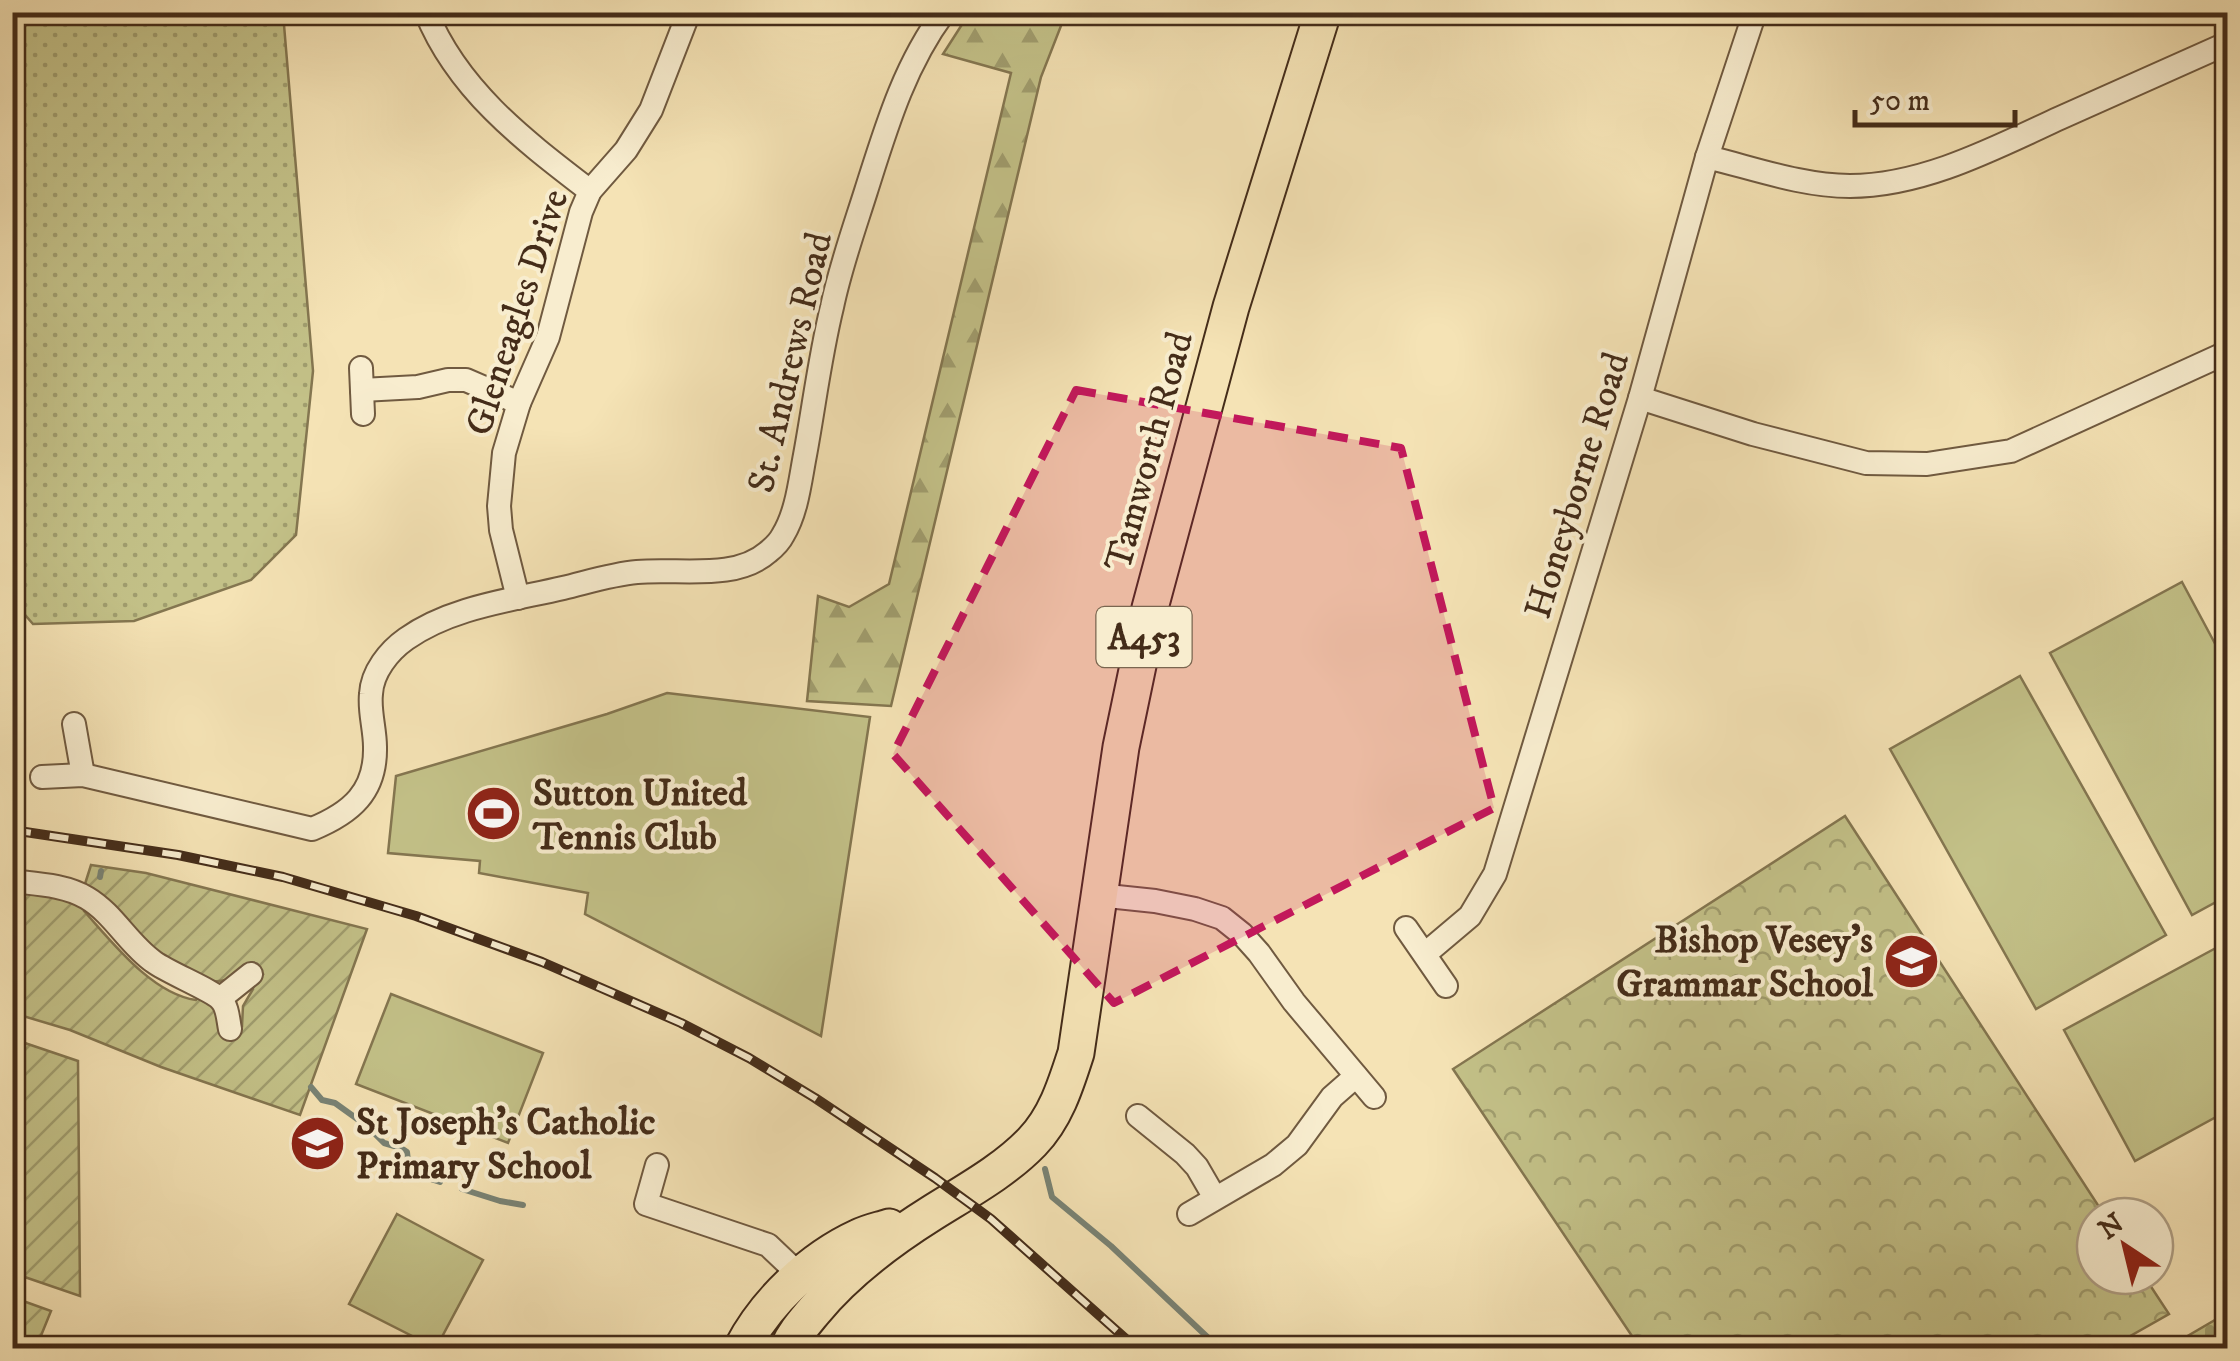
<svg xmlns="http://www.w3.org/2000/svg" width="2240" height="1361" font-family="'IM FELL DW Pica',serif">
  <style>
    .grass { fill: url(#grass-dots); stroke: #847650; stroke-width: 2.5 }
    .forest { fill: url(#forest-firs); stroke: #847650; stroke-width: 2.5 }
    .cemetery { fill: url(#cemetery-stones); stroke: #847650; stroke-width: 2.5 }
    .park { fill: url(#park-crowns); stroke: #847650; stroke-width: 2.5 }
    .garden { fill: url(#garden-furrows); stroke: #847650; stroke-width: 2.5 }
    .pitch { fill: #c3c188; stroke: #847650; stroke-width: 2.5 }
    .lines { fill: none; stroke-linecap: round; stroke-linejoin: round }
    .stream { stroke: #798375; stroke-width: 6 }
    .minor-casing { stroke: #705a40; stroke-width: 26 }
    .primary-casing { stroke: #442c19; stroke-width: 39 }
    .minor { stroke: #f8edcf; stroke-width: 22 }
    .primary { stroke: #f5e3b5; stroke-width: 35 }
    .rail-casing { stroke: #442c19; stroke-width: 10 }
    .rail { stroke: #f8edcf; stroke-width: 6; stroke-dasharray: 19; stroke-linecap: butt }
    .marked { fill: #c2185b; fill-opacity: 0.2; stroke: #c2185b; stroke-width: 8; stroke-dasharray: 20 12; stroke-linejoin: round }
    .labels { text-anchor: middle; stroke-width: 8; stroke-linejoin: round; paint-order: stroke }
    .shield { fill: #f8edcf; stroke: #7a6650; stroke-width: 2.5 }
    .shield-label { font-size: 35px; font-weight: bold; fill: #442c19 }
    .street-label { font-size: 38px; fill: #442c19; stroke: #f8edcf }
    .poi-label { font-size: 38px; font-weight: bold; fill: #442c19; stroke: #f8edcf; text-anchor: start }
  </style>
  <defs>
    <pattern id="grass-dots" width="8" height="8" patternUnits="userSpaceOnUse" patternTransform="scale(2.5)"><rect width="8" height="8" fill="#c3c188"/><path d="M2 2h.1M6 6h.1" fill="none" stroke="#a09d6e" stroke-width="1.8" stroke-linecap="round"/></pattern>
    <pattern id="forest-firs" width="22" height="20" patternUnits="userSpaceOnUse" patternTransform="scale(2.5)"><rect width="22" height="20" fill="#c3c188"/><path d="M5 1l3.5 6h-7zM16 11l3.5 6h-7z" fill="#a09d6e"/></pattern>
    <pattern id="cemetery-stones" width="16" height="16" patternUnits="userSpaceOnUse" patternTransform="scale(2.5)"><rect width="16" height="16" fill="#c3c188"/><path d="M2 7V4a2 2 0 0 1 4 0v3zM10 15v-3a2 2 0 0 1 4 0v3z" fill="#a09d6e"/></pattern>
    <pattern id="park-crowns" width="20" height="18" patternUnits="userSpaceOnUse" patternTransform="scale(2.5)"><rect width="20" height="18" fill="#c3c188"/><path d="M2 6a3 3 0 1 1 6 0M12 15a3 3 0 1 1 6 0" fill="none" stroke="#a09d6e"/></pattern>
    <pattern id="garden-furrows" width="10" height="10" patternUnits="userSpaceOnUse" patternTransform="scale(2.5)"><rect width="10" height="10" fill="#c3c188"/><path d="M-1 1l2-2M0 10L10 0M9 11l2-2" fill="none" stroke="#a09d6e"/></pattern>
  </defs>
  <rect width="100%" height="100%" fill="#f5e3b5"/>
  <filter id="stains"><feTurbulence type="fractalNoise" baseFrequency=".002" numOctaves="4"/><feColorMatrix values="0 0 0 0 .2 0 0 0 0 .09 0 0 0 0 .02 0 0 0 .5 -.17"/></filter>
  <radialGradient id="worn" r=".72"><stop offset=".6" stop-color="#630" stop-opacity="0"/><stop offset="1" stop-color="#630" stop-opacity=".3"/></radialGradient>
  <!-- grass -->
  <path class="grass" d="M12,13H283L313,371L296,535L251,580L134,621L33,624L13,601Z"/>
  <!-- forest -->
  <path class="forest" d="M970,12L1066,13L1041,77L891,706L807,701L818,596L849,607L889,584L1011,73L943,54Z"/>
  <!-- cemetery -->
  <path class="cemetery" d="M2227,1311V1348H2167L2220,1317Z"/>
  <!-- park -->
  <path class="park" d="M1845,816L2105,1216H2095V1276H2144L2169,1314L2109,1348H1640L1453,1069Z"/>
  <!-- garden -->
  <g class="garden">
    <path d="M91,865L146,873L367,929L300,1115L161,1067L70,1030L13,1013L12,890L70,900L85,906L84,911C112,942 152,994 196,1000L199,996L238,1026H242L243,1006L253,989L250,985L263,974L254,963C241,972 231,983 213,981L158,954L85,884Z"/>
    <path d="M13,1039L78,1061L80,1296L13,1273Z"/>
    <path d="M12,1297L51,1311L36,1348H13Z"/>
  </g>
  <!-- pitch -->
  <g class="pitch">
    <path d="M2182,582L2227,666V896L2192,915L2050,653Z"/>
    <path d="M2020,676L2166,935L2036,1009L1890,749Z"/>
    <path d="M667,693L870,717L821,1036L585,914L588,893L479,873L480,861L388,853L396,776L607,714Z"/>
    <path d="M2227,942V1111L2135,1161L2064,1030Z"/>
    <path d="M391,994L543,1053L508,1143L356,1084Z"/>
    <path d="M397,1214L483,1260L436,1348L349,1304Z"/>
  </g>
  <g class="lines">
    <!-- stream -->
    <g class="stream">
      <path d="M100,877L101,871"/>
      <path d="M311,1087L322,1100L335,1103L367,1126L384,1143L401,1148L407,1152L409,1170L415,1174L440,1182"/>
      <path d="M1045,1169L1052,1197L1111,1246L1219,1348"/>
      <path d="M462,1189L500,1201L523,1205"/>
    </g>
    <defs>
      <g id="minor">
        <path d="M426,12C458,91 525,141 590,191"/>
        <path d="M1707,157C1753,168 1802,186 1850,186C1923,186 1995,148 2060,118C2116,93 2172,68 2228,43"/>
        <path d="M361,368L363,414"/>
        <path d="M362,390L418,387L448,380H466L519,403"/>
        <path d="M1640,398L1753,434L1866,463L1927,464L2011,451L2228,352"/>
        <path d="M518,598L501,530L499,506L504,453L519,403L548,337L581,212L590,191L626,150L651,110L689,12"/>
        <path d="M74,724L83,775"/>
        <path d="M42,777L83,775L312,829C351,813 376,792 375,747C375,729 369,711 371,694C372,672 389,651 406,639C451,607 512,600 563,588C588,582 613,574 637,572C679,568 735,581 768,552C773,548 780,541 783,535C797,512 800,481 805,455C814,406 820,356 832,307C840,268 854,229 866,191C886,128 904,66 944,12"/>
        <path d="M12,881C37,884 66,885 87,898C114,914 129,945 154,962C169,973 214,991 221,1000C228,1007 228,1020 230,1029"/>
        <path d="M1098,895L1155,901L1195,909L1222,918L1242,934L1259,953L1294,1002L1374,1097"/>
        <path d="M1406,928L1446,986"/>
        <path d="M1425,954L1470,916L1495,874L1640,398L1707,157L1755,12"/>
        <path d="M221,998L251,974"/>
        <path d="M1138,1116L1185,1154L1197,1167L1215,1198"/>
        <path d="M657,1165L646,1204L768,1245L807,1282"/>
        <path d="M1189,1214L1273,1165L1297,1145L1332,1097L1356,1076"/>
      </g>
      <g id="primary">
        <path d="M742,1348C766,1302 811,1259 859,1237C869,1232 880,1230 889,1227"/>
        <path d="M788,1348C794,1334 804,1323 814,1311C846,1272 889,1240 932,1213C967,1191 1004,1171 1032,1142C1056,1117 1066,1084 1076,1053L1121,747L1150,608L1231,307L1323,12"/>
      </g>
    </defs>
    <!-- minor casing -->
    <use href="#minor" class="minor-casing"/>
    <!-- primary casing -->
    <use href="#primary" class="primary-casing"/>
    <!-- minor -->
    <use href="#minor" class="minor"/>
    <!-- primary -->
    <use href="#primary" class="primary"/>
    <defs>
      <path id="rail" d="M12,830L178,855L283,877L416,916L542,962L681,1023L749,1058L815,1098L935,1178L991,1219L1136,1348"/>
    </defs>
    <!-- rail casing -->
    <use href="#rail" class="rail-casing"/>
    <!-- rail -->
    <use href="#rail" class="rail"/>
  </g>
  <!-- marked area -->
  <path class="marked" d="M1076,390L1401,448L1494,808L1114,1003L893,754Z"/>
  <!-- icons -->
  <defs>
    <symbol id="stadium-disc" viewBox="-11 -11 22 22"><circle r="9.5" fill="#8f2418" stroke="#f8edcf"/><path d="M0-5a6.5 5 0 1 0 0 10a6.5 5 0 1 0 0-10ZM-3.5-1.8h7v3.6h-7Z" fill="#fff"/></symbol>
    <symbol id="school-disc" viewBox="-11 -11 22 22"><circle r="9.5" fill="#8f2418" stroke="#f8edcf"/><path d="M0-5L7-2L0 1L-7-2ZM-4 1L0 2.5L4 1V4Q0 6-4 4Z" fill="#fff"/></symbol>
  </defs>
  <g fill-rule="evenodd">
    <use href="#stadium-disc" x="462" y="782" width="63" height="63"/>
    <use href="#school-disc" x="1880" y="930" width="63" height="63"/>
    <use href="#school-disc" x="286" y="1112" width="63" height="63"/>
  </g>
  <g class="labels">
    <!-- shield labels -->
    <rect class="shield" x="1096.5" y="607" width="95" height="60" rx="8"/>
    <g class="shield-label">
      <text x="1144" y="649">A453</text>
    </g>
    <!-- street labels -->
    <g class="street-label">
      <text transform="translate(516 312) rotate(-72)" y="13">Gleneagles Drive</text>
      <text transform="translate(789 362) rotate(-77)" y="13">St. Andrews Road</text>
      <text transform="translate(1148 451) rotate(-75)" y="13">Tamworth Road</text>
      <text transform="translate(1576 485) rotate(-73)" y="13">Honeyborne Road</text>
    </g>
    <!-- poi labels -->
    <g class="poi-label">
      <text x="533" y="805">Sutton United<tspan x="533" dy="44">Tennis Club</tspan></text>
      <text x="1873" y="952" text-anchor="end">Bishop Vesey's<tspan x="1873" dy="44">Grammar School</tspan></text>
      <text x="356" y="1134">St Joseph's Catholic<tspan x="356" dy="44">Primary School</tspan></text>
    </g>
  </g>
  <!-- margin -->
  <rect width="2240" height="1361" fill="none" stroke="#f5e3b5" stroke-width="50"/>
  <rect x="15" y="15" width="2210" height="1331" fill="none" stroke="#442c19" stroke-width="5"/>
  <rect x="25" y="25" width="2190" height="1311" fill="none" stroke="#442c19" stroke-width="2.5"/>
  <!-- north arrow -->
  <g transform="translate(2125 1246) rotate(325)"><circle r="48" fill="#f8edcf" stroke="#b0a086" stroke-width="2.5"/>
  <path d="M0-8L18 38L0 25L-18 38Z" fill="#8f2418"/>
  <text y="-15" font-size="28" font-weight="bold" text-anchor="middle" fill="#442c19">N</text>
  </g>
  <!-- scale -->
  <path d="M1855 110v15h160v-15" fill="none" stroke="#442c19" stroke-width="5"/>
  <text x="1870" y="110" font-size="30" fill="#442c19" stroke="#f8edcf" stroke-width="8" paint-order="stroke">50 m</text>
  <rect width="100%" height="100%" filter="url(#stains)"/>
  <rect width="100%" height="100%" fill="url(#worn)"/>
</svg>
